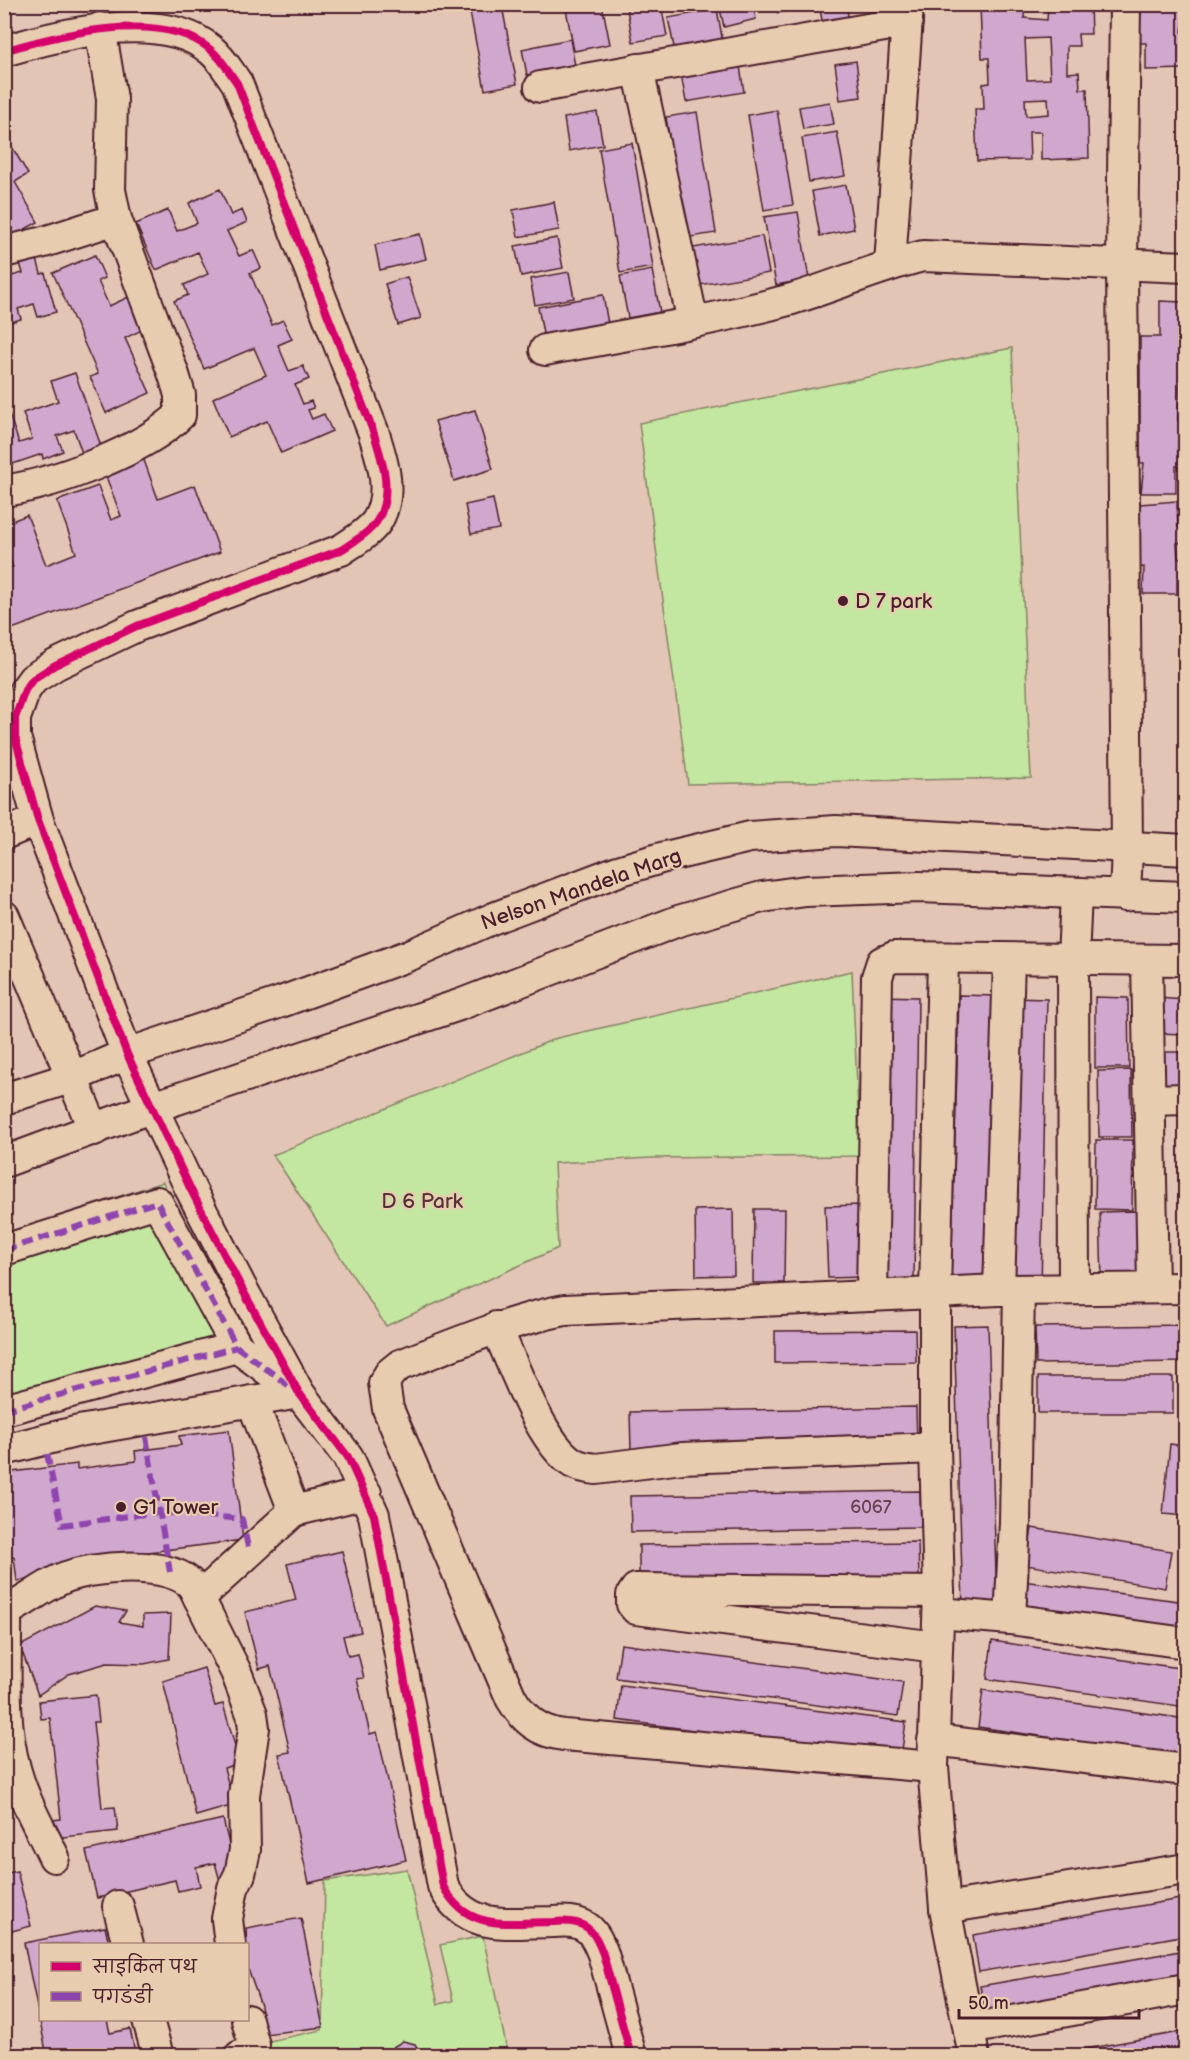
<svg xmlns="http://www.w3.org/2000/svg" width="1190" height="2060" font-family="'Balsamiq Sans','Playpen Sans Deva',sans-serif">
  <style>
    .green { fill: #c3e6a0; stroke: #868266; stroke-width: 1.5 }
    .building { fill: #d0a8ce; stroke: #4a1f2b; stroke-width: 1.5; fill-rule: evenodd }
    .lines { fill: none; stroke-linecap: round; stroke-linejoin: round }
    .minor-casing { stroke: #4a1f2b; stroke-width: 34 }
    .minor { stroke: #e8ccaf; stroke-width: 30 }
    .quiet { stroke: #8e44ad; stroke-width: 6; stroke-dasharray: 12 6; stroke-linecap: butt }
    .cycleway-casing { stroke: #e8ccaf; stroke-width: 11 }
    .cycleway { stroke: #d6006c; stroke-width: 8 }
    .poi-dot { fill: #4a1f2b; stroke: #e8ccaf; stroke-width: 2 }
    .labels { text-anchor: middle; stroke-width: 4.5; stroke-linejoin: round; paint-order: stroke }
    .number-label { font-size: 18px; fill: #6c4154 }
    .poi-label { font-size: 21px; fill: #4a1f2b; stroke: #e8ccaf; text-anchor: start }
    .street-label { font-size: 21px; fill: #4a1f2b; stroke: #e8ccaf }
    .park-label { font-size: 21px; fill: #563337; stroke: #e8ccaf }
  </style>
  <rect width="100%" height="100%" fill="#e3c5b5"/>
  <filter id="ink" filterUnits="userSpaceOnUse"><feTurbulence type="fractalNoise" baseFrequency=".0167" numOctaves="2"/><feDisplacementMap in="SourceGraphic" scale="12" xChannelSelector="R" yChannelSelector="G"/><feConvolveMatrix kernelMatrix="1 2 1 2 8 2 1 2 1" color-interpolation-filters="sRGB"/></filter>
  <g filter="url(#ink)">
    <!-- green -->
    <g class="green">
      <path d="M1012,348L1031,778L688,784L639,423Z"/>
      <path d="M852,971L860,1156L652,1158L554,1163L558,1248L386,1326L273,1155L557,1038Z"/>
      <path d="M163,1182L240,1360L5,1419L4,1234Z"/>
      <path d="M407,1869L438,2004L453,2001L440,1945L483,1936L508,2055L199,2056L322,2030L325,1881Z"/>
    </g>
    <!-- building -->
    <g class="building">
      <path d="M565,4H602L610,44L574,51Z"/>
      <path d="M626,4H661L667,36L633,42Z"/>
      <path d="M719,4H753L756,19L724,27Z"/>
      <path d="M776,4H812V5L778,13Z"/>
      <path d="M819,4H846L850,26L824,31Z"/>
      <path d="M980,4H1025L1024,18L1047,20L1048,4H1090L1091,34H1078L1079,46H1067V73L1079,72L1080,89H1087L1089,158L1041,160V132H1029L1030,160L977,161L975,109H984L983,84L990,83L989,58H982ZM1048,38L1050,79L1027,80L1025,39ZM1048,98L1049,114L1026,116L1025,99Z"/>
      <path d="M1135,4H1186L1182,32H1186V69L1146,70V43H1136Z"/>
      <path d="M502,6L517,84L485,90L470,12Z"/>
      <path d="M717,9L723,43L675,52L668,18Z"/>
      <path d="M570,39L575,66L527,75L522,49Z"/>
      <path d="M739,60L744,92L686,102L680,69Z"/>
      <path d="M856,61L861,97L840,100L835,64Z"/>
      <path d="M830,102L834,124L803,129L799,107Z"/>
      <path d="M777,110L793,205L764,210L748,115Z"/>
      <path d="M597,112L603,145L569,151L564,118Z"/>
      <path d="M697,112L716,233L685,238L666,117Z"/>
      <path d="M837,132L845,176L809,182L802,138Z"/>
      <path d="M5,135L28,174L15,182L38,222L4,241Z"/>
      <path d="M632,143L653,267L620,273L599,149Z"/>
      <path d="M846,185L854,229L820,236L812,191Z"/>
      <path d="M220,189L231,215L242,210L247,222L227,231L239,256L253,250L261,268L250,273L272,325L283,320L292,339L278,345L289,371L303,366L309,379L295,385L303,404L311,401L314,408L308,410L312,419L324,414L332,431L281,453L267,421L229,437L213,398L266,375L254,348L204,369L174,301L188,295L184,285L208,274L198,252L156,270L136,224L168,210L177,231L197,223L189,203Z"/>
      <path d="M554,202L559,230L518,237L513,210Z"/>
      <path d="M798,212L809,279L776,285L764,217Z"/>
      <path d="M420,234L426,259L380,270L375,245Z"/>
      <path d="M762,236L769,273L700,285L693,248Z"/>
      <path d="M557,238L563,268L521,276L515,246Z"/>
      <path d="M36,255L41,274L45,273L56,312L38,317L34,304L18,309L21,319L4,324V265L8,277L23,273L19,260Z"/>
      <path d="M95,255L105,278L98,281L109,306L131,296L146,328L125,338L150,393L106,413L90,377L98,374L53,273Z"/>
      <path d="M652,270L660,312L628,318L620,276Z"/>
      <path d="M569,272L574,298L535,305L530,279Z"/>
      <path d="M407,277L421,318L398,325L385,284Z"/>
      <path d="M603,295L609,330L545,344L538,307Z"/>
      <path d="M1160,301L1182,302V323H1186V372H1180L1178,420H1186V434L1179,433L1178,453H1186V466H1176V493H1141L1144,463H1140V337H1160Z"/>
      <path d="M75,373L101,446L82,453L74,430L57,436L63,451L43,459L42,454L4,467V416L9,414L19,443L32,439L23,413L58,401L51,381Z"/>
      <path d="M475,410L493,469L454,481L435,421Z"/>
      <path d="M141,452L158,499L195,485L220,552L4,632V570L13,567L4,545V524L27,515L46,565L76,553L57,501L98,486L111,520L121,516L102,466Z"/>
      <path d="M493,499L499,529L471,534L465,505Z"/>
      <path d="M1177,501L1178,527H1186V542L1177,543L1178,558H1186V578H1177V594H1143L1144,567L1134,568V534H1140V504Z"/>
      <path d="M959,995L996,996L988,1282L951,1281Z"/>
      <path d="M881,996L918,997L914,1281L877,1280Z"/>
      <path d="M1095,997L1128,998L1129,1068H1095Z"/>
      <path d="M1010,998L1047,999L1041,1289L1005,1288Z"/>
      <path d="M1156,998L1186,1000V1034L1154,1033Z"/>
      <rect x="1157" y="1052" width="29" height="37"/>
      <path d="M1131,1070L1132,1137H1099L1098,1071Z"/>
      <path d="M1096,1140H1133L1132,1210L1095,1209Z"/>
      <path d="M862,1205L864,1277L828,1278L825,1206Z"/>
      <path d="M733,1209L734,1275L696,1276L695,1210Z"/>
      <path d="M754,1209H785L784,1283H753Z"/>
      <path d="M1136,1211L1139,1281L1102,1282L1100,1212Z"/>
      <path d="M988,1325L997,1605L963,1606L954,1326Z"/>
      <path d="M1186,1325V1362L1036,1364L1035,1327Z"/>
      <path d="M915,1330L916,1362L775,1363V1331Z"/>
      <rect x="1038" y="1377" width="135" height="36"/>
      <path d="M916,1407L917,1445L631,1450L630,1412Z"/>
      <path d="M229,1430L243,1540L62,1563L63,1575L17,1581L14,1557L4,1558V1473L77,1464V1469L136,1461L135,1451L181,1445L179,1436Z"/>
      <path d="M1170,1444L1186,1446V1516L1163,1514Z"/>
      <path d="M920,1491L921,1527L631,1532L630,1496Z"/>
      <path d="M1032,1528L1171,1551L1165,1588L1026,1565Z"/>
      <path d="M918,1542L919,1578L639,1581V1545Z"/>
      <path d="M342,1551L361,1632L343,1636L348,1656L358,1654L364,1678L357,1679L370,1734L377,1732L406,1860L309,1883L279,1754L290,1752L270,1666L259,1669L245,1612L296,1600L287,1564Z"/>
      <path d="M1022,1581L1186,1602V1637L1018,1615Z"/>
      <path d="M95,1606L126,1611L119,1622L143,1626V1615L171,1614L169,1659L144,1664L107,1663L69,1674L38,1695L20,1646Z"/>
      <path d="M992,1641L1186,1669V1707L987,1679Z"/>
      <path d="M621,1644L903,1682L898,1716L616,1678Z"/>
      <path d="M204,1668L215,1706L223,1704L240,1763L224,1768L234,1805L196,1816L163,1681Z"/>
      <path d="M621,1685L906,1722L901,1757L617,1720Z"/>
      <path d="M983,1690L1186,1719V1757L978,1727Z"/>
      <path d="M96,1695L99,1722H93L102,1808L115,1807L118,1831L54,1838L52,1820L61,1819L50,1718L41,1719L39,1701Z"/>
      <path d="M223,1819L237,1878L220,1881L215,1863L196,1867L200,1886L178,1891L175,1880L97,1898L86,1851Z"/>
      <path d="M4,1859L8,1873L17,1871L31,1926L4,1933Z"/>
      <path d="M1186,1898V1935L979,1972L973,1935Z"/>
      <path d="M301,1918L323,2027L265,2034L261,2006L248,1969L246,1928Z"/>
      <path d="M105,1927L109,1944H40V2020H107L110,2033L130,2029L136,2056H47L24,1943Z"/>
      <path d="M1186,1950V1981L986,2016L980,1986Z"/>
      <path d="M1186,2031V2056H1046Z"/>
      <path d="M403,2041L415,2044L422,2056H391L393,2047Z"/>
    </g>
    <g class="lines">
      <defs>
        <g id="minor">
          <path d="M1125,4L1122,266L1127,849L1125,896"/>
          <path d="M4,51C60,34 162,8 211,50C222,59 229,72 237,83L373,431C382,459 394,493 377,521C369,533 353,542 341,550L137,626L55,665L33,679L25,690L15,718V737L38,820L127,1054L191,1190L241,1287L299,1393L348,1457L374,1515L443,1886C467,1933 509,1922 554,1922C564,1921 577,1921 586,1927C595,1933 599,1944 603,1954L631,2056"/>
          <path d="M638,69L693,322"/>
          <path d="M540,87L907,22"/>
          <path d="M4,252L44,242L116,219"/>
          <path d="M890,264L908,4"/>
          <path d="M545,350C627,335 711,321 792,299C836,286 878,267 923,256L1186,267"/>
          <path d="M4,491C56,483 143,451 180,415V395L174,375L116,219L110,190L112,99L100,28"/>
          <path d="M4,834L38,820"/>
          <path d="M4,916L94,1130"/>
          <path d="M943,959L935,1293V1448L939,1592L933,1767L945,1908L974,2056"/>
          <path d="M1147,960L1153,1288"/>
          <path d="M4,1099L73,1077L127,1054L281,1002L410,955L494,918L618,871L661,858L750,837L836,831L1186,850"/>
          <path d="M1150,1100L1186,1099"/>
          <path d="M4,1162L153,1107L459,1005L678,921L762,897L806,891L919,887L1186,897"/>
          <path d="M4,1250L157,1202L237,1347L292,1388"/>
          <path d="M1074,1289L1073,960L1076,894"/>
          <path d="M999,1290L1009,959"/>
          <path d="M872,1296L877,977L882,962L894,957L1186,960"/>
          <path d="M496,1327C513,1363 540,1442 573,1463C580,1467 588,1468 596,1469L682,1458L935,1448"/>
          <path d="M4,1410L237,1347"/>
          <path d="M4,1450L79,1431L299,1393"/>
          <path d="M294,1511L366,1493"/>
          <path d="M199,1598L294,1511L252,1401"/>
          <path d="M6,1611C7,1662 1,1718 15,1768C23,1799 40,1828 54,1857"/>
          <path d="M4,1612C24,1603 41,1588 61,1579C91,1566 170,1559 193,1586L236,1672L252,1714L254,1728L244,1795L245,1850L240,1874L233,1888L227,1919L230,1944"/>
          <path d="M939,1613L1010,1619L1186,1643"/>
          <path d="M1010,1619L1015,1522L1019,1290"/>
          <path d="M937,1647L636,1609L632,1604V1595L636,1589L939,1592"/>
          <path d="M933,1740L1186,1770"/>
          <path d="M933,1767L564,1735C539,1732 524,1720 511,1698L388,1409L384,1383L390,1373L400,1365C455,1344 507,1321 565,1310L999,1290L1186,1288"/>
          <path d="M118,1906L128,1944"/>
          <path d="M945,1908L1186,1869"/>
          <path d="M148,2020L158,2056"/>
          <path d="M969,2029L1186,1989"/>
          <path d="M240,2056L250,2053L254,2045L247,2020"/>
        </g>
      </defs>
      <!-- minor casing -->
      <use href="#minor" class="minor-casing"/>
      <!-- minor -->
      <use href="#minor" class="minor"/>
      <!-- quiet -->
      <g class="quiet">
        <path d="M4,1250L157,1202L237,1347L292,1388"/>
        <path d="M4,1410L237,1347"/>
        <path d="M146,1437L170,1572"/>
        <path d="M47,1454L62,1525L159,1512L242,1519L249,1552"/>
      </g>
      <defs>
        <path id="cycleway" d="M4,51C60,34 162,8 211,50C222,59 229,72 237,83L373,431C382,459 394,493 377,521C369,533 353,542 341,550L137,626L55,665L33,679L25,690L15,718V737L38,820L127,1054L191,1190L241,1287L299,1393L348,1457L374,1515L443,1886C467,1933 509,1922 554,1922C564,1921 577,1921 586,1927C595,1933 599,1944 603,1954L631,2056"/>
      </defs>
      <!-- cycleway casing -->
      <use href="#cycleway" class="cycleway-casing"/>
      <!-- cycleway -->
      <use href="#cycleway" class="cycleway"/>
    </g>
  </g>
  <!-- markers -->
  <g class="poi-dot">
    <circle cx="843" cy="601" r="6"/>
    <circle cx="121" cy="1507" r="6"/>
  </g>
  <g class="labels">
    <!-- number labels -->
    <g class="number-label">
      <text x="871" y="1513">6067</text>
    </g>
    <!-- poi labels -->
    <g class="poi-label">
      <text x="855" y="608">D 7 park</text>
      <text x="133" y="1514">G1 Tower</text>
    </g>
    <!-- street labels -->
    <g class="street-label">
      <text transform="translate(581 889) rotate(-19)" y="7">Nelson Mandela Marg</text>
    </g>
    <!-- park labels -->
    <g class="park-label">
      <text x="422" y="1208">D 6 Park</text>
    </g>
  </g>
  <!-- margin -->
  <rect width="1190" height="2060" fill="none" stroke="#e8ccaf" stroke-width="24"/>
  <rect x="12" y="12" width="1166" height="2036" fill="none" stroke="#4a1f2b" stroke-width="2" filter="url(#ink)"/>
  <!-- legend -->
  <rect x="39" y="1943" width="210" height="78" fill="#e8ccaf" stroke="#a9877a" stroke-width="1.5"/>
  <rect x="51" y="1962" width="30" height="9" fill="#d6006c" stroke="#a9877a" stroke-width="1.5"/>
  <text x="93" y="1973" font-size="18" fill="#4a1f2b">साइकिल पथ</text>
  <rect x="51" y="1992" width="30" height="9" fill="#8e44ad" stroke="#a9877a" stroke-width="1.5"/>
  <text x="93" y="2003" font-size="18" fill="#4a1f2b">पगडंडी</text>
  <!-- scale -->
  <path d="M959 2009v9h180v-9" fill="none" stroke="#4a1f2b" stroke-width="3"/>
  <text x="968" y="2009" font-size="18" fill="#4a1f2b" stroke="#e8ccaf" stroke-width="4.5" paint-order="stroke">50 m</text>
</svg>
